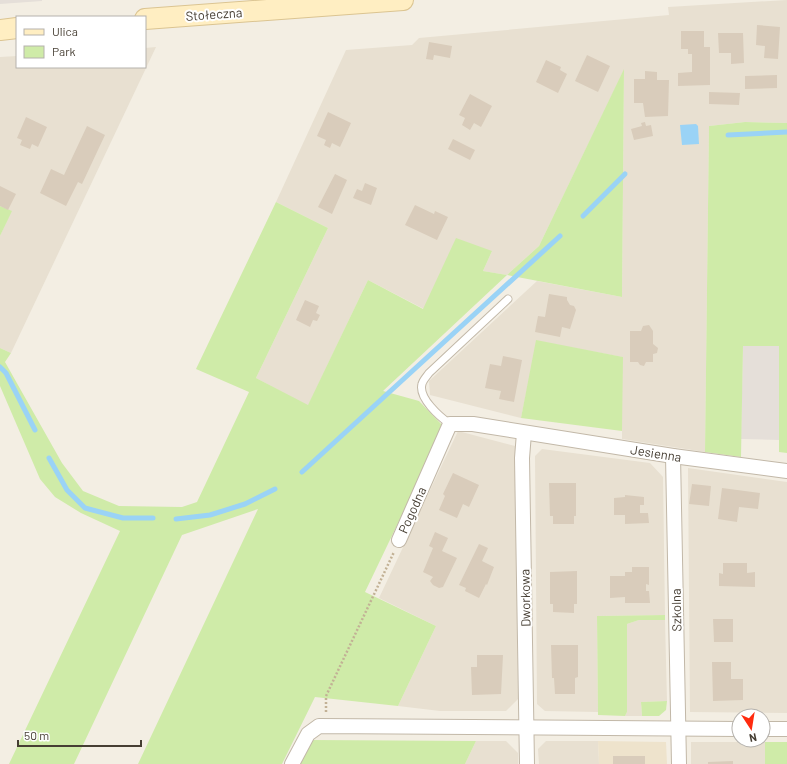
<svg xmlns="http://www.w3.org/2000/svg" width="787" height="764" font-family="Barlow,sans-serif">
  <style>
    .residential { fill: #e8e0d1 }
    .industrial { fill: #e5dfd9 }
    .education { fill: #eee3cc }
    .green { fill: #cfeba8 }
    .water { fill: #9ad3f6 }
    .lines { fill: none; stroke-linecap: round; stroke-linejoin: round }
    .stream { stroke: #9ad3f6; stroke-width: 5 }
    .building { fill: #d9ccbb }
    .lane-casing { stroke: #c2b8a8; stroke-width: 9 }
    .street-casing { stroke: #c2b8a8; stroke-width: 16 }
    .secondary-casing { stroke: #dbc491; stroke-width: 22 }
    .path { stroke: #c2b195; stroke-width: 2.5; stroke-dasharray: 2 2; stroke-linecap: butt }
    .lane { stroke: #fff; stroke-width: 7 }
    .street { stroke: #fff; stroke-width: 14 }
    .secondary { stroke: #ffeec2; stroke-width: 20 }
    .labels { text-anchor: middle; stroke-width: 4; stroke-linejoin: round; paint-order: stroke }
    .street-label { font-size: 13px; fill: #463e33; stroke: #fff }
  </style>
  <rect width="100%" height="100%" fill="#f3eee3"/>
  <!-- residential -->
  <g class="residential">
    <path d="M787,0V123L745,122L709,126L705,452L622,439V357L537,341L521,418L430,395L429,381L537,281L622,297L624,70L539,246L507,275L483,271L492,251L424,309L368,280L308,406L256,378L328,228L276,202L346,50L412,45L419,38L669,15L668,7Z"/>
    <path d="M156,47L11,353L0,348V236L11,211L0,206V57L17,56V67H145V48Z"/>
    <path d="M458,431L515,446L518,699L506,711H440L398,706L436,626L379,598Z"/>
    <path d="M542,449L650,463L663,477L665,615L597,616L598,712L545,711L537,704L535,456Z"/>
    <path d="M688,468L787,482V713L690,712Z"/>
    <path d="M639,620H665L667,701L641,702L642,716H625L627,712V624Z"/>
    <path d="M476,741H506L518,753V764H465Z"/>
    <path d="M546,741H598L599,764H539L538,749Z"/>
    <rect x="691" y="742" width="74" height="22"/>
  </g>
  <!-- industrial -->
  <g class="industrial">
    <path d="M0,0H42V1L0,4Z"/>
    <path d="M779,345V440L741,439L743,346Z"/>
  </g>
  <!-- education -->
  <path class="education" d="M598,741L666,742L667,764H599Z"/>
  <!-- green -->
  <g class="green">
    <path d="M624,69L622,297L507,275L383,391L419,401L444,427L365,592L436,626L398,706L315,697L282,764H138L258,509L182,535L74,764H9L120,531L81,513L55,497L40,479L0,386V348L11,353L5,362L62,463L83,491L119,506L182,507L197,502L249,392L196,369L276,202L328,228L256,378L308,405L368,280L423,309L456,238L492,251L483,271L507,275L539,246Z"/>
    <path d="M745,122L787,123V453L779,452V346H743L741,457L705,452L709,126Z"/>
    <path d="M0,206L12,211L0,236Z"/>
    <path d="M536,340L623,357L622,431L521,418Z"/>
    <path d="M665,615V620H639L627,624V712L625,716L598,715L597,616Z"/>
    <path d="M667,701L666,710L659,716H642L641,702Z"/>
    <path d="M311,740L476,741L465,764H300Z"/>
    <rect x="765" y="742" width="22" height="22"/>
  </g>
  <!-- water -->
  <path class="water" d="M696,124L698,126L699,144L682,145L680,125Z"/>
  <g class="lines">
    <!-- stream -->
    <g class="stream">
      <path d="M728,135L787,132"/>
      <path d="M583,216L625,174"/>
      <path d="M0,367L6,373L35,430"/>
      <path d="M49,458L67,490L85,508L123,518H153"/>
      <path d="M302,472L560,236"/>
      <path d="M176,519L210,515L245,504L275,489"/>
    </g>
  </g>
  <!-- building -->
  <g class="building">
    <path d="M757,25L780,27L778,59L764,58L765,46L756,45Z"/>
    <path d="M681,31H704V47H710V85L678,86V73L692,72V54H688V49H681Z"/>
    <path d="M718,33H743L744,63L731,64V53H719Z"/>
    <path d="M429,42L452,46L450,58L434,55L433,60L426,59Z"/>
    <path d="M587,55L610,66L598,92L575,81Z"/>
    <path d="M546,60L561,67L560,70L567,74L558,93L536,82Z"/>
    <path d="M645,71L657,72V80H669L668,116L645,117L643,103H634V79H645Z"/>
    <path d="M777,75V88L745,89V76Z"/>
    <path d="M709,92L740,93L739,105L709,104Z"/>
    <path d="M470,94L492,106L481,127L474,123L470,130L462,125L465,118L459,115Z"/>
    <path d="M328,112L351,123L340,147L332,143L330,148L324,145L326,140L317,136Z"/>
    <path d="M26,117L47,127L38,147L32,144L30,149L20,145L22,140L17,138Z"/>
    <path d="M645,122L646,126L651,125L653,136L634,140L631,129L642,126L641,123Z"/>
    <path d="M87,126L105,135L82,184L78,182L66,206L40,193L51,169L64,175Z"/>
    <path d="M453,139L475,150L470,160L448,149Z"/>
    <path d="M335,174L347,180L332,214L318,207Z"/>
    <path d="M365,183L377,188L371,205L353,198L357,189L362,191Z"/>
    <path d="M0,186L16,194L8,210L0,206Z"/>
    <path d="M415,205L434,214L435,211L448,217L437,240L405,225Z"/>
    <path d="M549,294L567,297V300L570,305L574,306L576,310L570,329L562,327L560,337L535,332L538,316L545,317Z"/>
    <path d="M305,300L319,306L316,313L320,315L317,321L313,320L310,327L296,320Z"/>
    <path d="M649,325L653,331V344L658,348L657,353L653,354V362H646L644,366L640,365L638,362H630V331H641L643,326Z"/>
    <path d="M503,356L522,360L514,402L499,399L501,391L485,388L490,364L501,366Z"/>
    <path d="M453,473L479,485L469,507L463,504L457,518L439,510L445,496L443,494Z"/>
    <path d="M549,483H576V516H574V524H553V516H550Z"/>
    <path d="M692,484L711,486L709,506L689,504Z"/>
    <path d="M722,488L760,493L758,509L739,507L737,522L718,519Z"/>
    <path d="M625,495L644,497V505H640V513H648L649,523L625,524V515H614V498L625,497Z"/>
    <path d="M435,532L448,538L442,551L457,558L443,587L439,588L433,585L430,581L433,577L423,572L433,548L429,546Z"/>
    <path d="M479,544L488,548L482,561L494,567L487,585L486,584L479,598L465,591L466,588L459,585Z"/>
    <path d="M723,563H747V573L755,572V587L719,586V573L723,574Z"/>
    <path d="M632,567H649V585L646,584V591H649L650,603H625V597L610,598V576H625V572H632Z"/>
    <path d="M577,571V604H574V613L553,612V604H550V572Z"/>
    <path d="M713,619H733V642H714Z"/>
    <path d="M551,645H578V677L575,678V694H555L554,678H552Z"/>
    <path d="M477,655H503L501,694L472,695L471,667H477Z"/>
    <path d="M712,662H731V679H743V700L713,701Z"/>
    <rect x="613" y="756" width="32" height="8"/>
    <path d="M733,761V764H708V762Z"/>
  </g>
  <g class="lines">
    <defs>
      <path id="lane" d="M450,424C440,417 418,398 422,384C423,380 427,376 429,373L508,299"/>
      <g id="street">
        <path d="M524,433L522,458L527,764"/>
        <path d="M673,456L679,764"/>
        <path d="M399,540L450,424H473L673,456L787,471"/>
        <path d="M763,729H787"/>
        <path d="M292,764L308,734L319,726L739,729"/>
      </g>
      <g id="secondary">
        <path d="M145,19L403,0"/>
        <path d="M0,30L17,28"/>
      </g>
    </defs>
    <!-- lane casing -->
    <use href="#lane" class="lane-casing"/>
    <!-- street casing -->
    <use href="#street" class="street-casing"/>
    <!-- secondary casing -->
    <use href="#secondary" class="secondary-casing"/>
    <!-- path -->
    <path class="path" d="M326,712V696L394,552"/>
    <!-- lane -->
    <use href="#lane" class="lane"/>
    <!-- street -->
    <use href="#street" class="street"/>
    <!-- secondary -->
    <use href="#secondary" class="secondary"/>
  </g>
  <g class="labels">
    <!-- street labels -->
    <g class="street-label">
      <text transform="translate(214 14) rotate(-4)" y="5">Stołeczna</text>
      <text transform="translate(656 453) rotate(9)" y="5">Jesienna</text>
      <text transform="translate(412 510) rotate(-66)" y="5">Pogodna</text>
      <text transform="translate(525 598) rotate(-91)" y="5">Dworkowa</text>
      <text transform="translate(676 610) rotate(-91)" y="5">Szkolna</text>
    </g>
  </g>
  <!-- legend -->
  <rect x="16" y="16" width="130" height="52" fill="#ffffff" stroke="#b5b2ad"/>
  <rect x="24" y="29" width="20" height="6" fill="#ffeec2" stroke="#b5b2ad"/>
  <text x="52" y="36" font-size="12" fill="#463e33">Ulica</text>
  <rect x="24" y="46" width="20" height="12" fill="#cfeba8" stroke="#b5b2ad"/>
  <text x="52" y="56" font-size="12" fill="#463e33">Park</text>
  <!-- north arrow -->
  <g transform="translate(751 728) rotate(168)"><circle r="19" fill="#ffffff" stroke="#b5b2ad"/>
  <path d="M0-3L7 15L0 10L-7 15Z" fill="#ff2b0f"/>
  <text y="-6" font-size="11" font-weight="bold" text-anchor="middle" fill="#463e33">N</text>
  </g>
  <!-- scale -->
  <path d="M18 740v6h123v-6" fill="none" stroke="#463e33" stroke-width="2"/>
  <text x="24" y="740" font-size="12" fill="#463e33" stroke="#ffffff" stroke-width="3" paint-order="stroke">50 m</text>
</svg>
